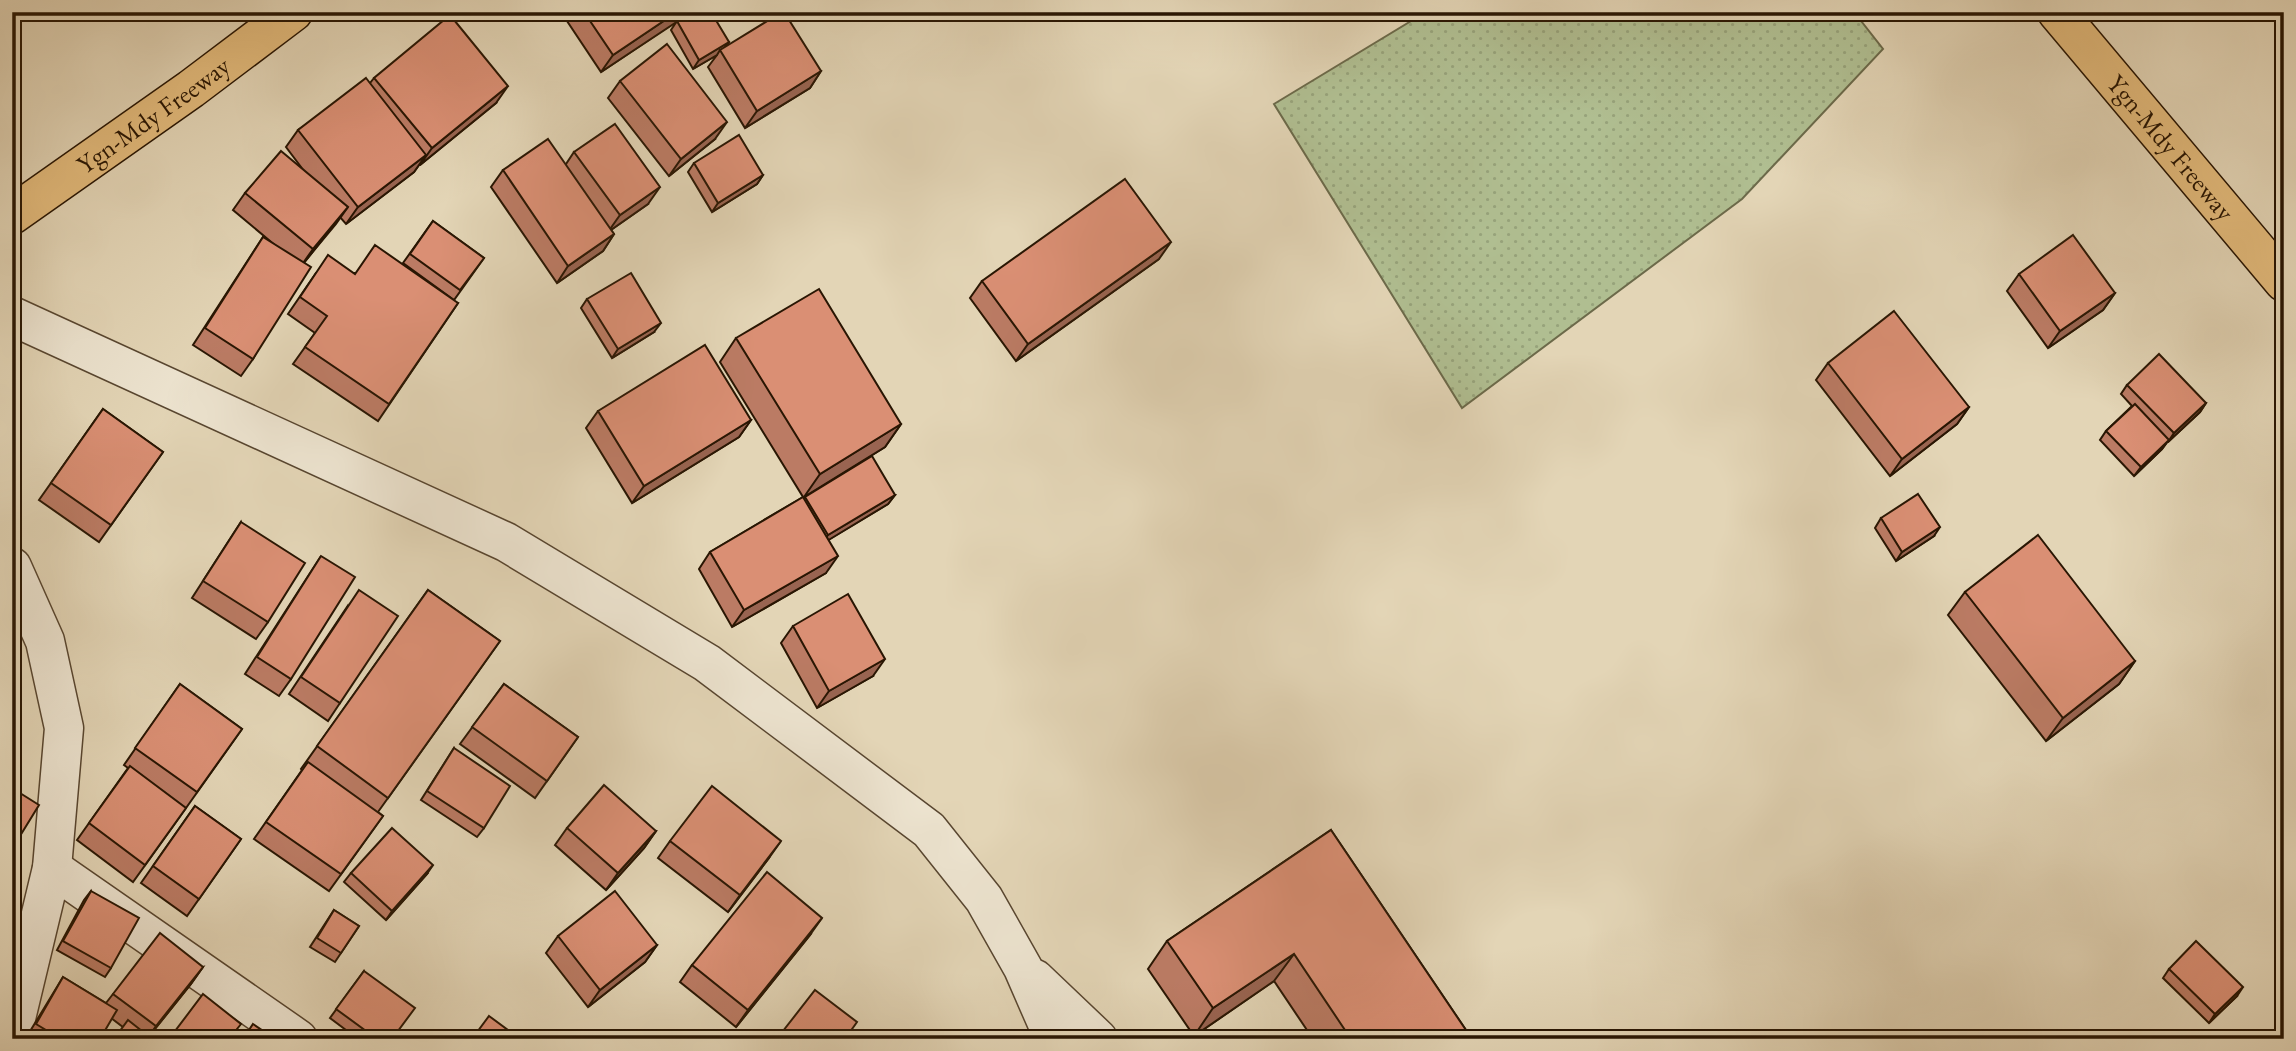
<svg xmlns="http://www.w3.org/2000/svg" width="2296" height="1051" font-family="'EB Garamond',serif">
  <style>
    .park { fill: url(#park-dots); stroke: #6c6a4a; stroke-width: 2 }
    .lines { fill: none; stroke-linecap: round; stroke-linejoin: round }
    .minor-casing { stroke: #584630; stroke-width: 41 }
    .major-casing { stroke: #291603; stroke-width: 41 }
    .minor { stroke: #ede4d0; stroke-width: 38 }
    .major { stroke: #e2ba7b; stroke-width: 38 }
    .wall { fill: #bb7b64; stroke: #291603; stroke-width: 2 }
    .shaded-wall { fill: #996451; stroke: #291603; stroke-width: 2 }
    .building { fill: #da8f74; stroke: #291603; stroke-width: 2 }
    .labels { text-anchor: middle; stroke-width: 5; stroke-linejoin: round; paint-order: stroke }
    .street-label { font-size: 26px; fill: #291603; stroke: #ede4d0 }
  </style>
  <defs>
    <pattern id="park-dots" width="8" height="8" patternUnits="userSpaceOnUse" patternTransform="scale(1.75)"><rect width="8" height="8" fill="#b0be91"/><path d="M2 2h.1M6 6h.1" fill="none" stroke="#97a37b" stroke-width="1.8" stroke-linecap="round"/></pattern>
  </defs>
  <rect width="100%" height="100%" fill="#e3d5b6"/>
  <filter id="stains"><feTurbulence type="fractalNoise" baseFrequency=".00286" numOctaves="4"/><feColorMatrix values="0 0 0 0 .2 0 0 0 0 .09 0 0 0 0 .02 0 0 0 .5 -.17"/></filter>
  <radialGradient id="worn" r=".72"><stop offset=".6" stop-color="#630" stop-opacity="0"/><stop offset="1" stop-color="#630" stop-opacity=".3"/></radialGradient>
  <!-- park -->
  <path class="park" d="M1426,12H1854L1883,49L1742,199L1462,408L1274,104Z"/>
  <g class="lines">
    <defs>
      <g id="minor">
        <path d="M12,316L506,542L707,663L929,830L984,899L1023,968L1054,1039"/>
        <path d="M12,567L45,641L64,728L52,868L12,1035"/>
        <path d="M52,868L298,1039"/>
        <path d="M1035,979L1098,1039"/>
      </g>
      <g id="major">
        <path id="s1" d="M2057,12L2284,282"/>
        <path id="s2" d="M12,215L191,89L293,12"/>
      </g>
    </defs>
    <!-- minor casing -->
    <use href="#minor" class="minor-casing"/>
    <!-- major casing -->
    <use href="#major" class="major-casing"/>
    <!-- minor -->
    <use href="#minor" class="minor"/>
    <!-- major -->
    <use href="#major" class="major"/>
  </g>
  <!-- wall -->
  <g class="wall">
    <path d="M561,12H685L681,19L729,42L726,47L821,71L810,88L745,128L708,67L717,55L693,69L671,30L677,21L601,72Z"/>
    <path d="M374,78L496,103L420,165H419L414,172L346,224L340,217L304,263L253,359L241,376L193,345L263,237L276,246L233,210L245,193L304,171L286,147L298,130L370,83Z"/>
    <path d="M620,81L715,139L669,176L608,98Z"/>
    <path d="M574,152L648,204L611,230L614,234L603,251L557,283L491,187L503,170L566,164Z"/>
    <path d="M694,163L763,175L757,184L712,212L688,172Z"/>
    <path d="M433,221L484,258L454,300L403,263Z"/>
    <path d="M1159,259L1016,361L970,298L982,281Z"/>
    <path d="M316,273H355L458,303L378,421L293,364L315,333L288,314Z"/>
    <path d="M2019,274L2115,293L2103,310L2048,348L2007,291Z"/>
    <path d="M587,299L654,332L612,358L581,308Z"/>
    <path d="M736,338L901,424L885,447L805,497L895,495L888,504L828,540L826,573L732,627L699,569L710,552L803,497L720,362Z"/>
    <path d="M1828,363L1969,407L1957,424L1890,476L1816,380Z"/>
    <path d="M2127,385L2206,403L2200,412L2168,442H2167L2162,449L2134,476L2100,440L2106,431L2132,406L2121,394Z"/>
    <path d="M103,409L163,452L99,542L39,500Z"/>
    <path d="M598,411L751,420L739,437L632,503L586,428Z"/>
    <path d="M1881,518L1934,536L1896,561L1875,528Z"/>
    <path d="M241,522L268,622L256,639L192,598Z"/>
    <path d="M321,556L291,679L279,696L245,674Z"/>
    <path d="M428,590L500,641L378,812L383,816L329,891L254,839L302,770L301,769Z"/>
    <path d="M1965,592L2135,661L2119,684L2046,741L1948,615Z"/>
    <path d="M347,607L340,703L328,721L289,694Z"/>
    <path d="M793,626L873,676L817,708L781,643Z"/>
    <path d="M180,684L242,729L174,825L133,882L77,840L128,768L124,765Z"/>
    <path d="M504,684L578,737L535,798L460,744Z"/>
    <path d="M454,748L484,828L477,837L421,800Z"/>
    <path d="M195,806L241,839L187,916L141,883Z"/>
    <path d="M567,828L656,831L644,848L606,890L555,845Z"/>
    <path d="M1331,830L1472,1039H1313L1274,981L1194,1036L1148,969L1167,941Z"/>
    <path d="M670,841L769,858L728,912L658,858Z"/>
    <path d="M351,873L427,874L386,920L344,882Z"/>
    <path d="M91,891L111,968L105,977L57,950L84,900Z"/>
    <path d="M334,910L359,926L335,962L310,947Z"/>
    <path d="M810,935L736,1027L680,982L692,965Z"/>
    <path d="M558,936L657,945L645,962L588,1007L546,953Z"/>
    <path d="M203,967L191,984L149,1036L123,1027L111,1018L100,1039H39L29,1033L63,977L106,1003L113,994Z"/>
    <path d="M2169,969L2237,996L2209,1023L2163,978Z"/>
    <path d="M364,971L393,1039H358L330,1018Z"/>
    <path d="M783,1031L845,1039H778Z"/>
  </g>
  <!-- shaded-wall -->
  <g class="shaded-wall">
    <path d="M677,12H685L681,19L601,72L613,55Z"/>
    <path d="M729,42L722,51L720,50L717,55L693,69L699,60Z"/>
    <path d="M821,71L810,88L745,128L757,111Z"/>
    <path d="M508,86L496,103L420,165L432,148Z"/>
    <path d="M727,122L715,139L669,176L681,159Z"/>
    <path d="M426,155L414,172L346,224L358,207Z"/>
    <path d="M763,175L757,184L712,212L718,203Z"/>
    <path d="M660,187L648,204L608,232L620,215Z"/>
    <path d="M348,207L336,224L301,266L313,249Z"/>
    <path d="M614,234L603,251L557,283L568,266Z"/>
    <path d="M1171,242L1159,259L1016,361L1028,344Z"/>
    <path d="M2115,293L2103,310L2048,348L2060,331Z"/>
    <path d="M661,323L654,332L612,358L618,349Z"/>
    <path d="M2206,403L2200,412L2168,442L2174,433Z"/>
    <path d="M1969,407L1957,424L1890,476L1902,459Z"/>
    <path d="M751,420L739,437L632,503L644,486Z"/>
    <path d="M901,424L885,447L804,497L820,474Z"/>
    <path d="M2169,440L2162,449L2134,476L2141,467Z"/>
    <path d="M895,495L888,504L822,544L828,535Z"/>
    <path d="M1940,527L1934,536L1896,561L1902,552Z"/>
    <path d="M838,556L826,573L732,627L744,610Z"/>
    <path d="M885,659L873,676L817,708L829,691Z"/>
    <path d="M2135,661L2119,684L2046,741L2063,718Z"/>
    <path d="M656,831L644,848L606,890L618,873Z"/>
    <path d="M781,841L769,858L728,912L740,895Z"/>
    <path d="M433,865L427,874L386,920L392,911Z"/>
    <path d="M822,918L810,935L736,1027L748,1010Z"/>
    <path d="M657,945L645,962L588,1007L600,990Z"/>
    <path d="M1294,954L1274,981L1194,1036L1213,1008Z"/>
    <path d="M203,967L191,984L147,1039L156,1026Z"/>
    <path d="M2243,987L2237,996L2209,1023L2215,1014Z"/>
  </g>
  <!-- building -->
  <g class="building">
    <path d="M584,12H677L613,55Z"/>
    <path d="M692,12H711L729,42L699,60L677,21Z"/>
    <path d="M782,12H784L821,71L757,111L720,50Z"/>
    <path d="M450,15L508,86L432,148L374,78Z"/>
    <path d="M667,44L727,122L681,159L620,81Z"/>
    <path d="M366,78L426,155L358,207L298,130Z"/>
    <path d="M615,124L660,187L620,215L574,152Z"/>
    <path d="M739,135L763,175L718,203L694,163Z"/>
    <path d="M548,139L614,234L568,266L503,170Z"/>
    <path d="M281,151L348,207L313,249L245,193Z"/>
    <path d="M1125,179L1171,242L1028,344L982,281Z"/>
    <path d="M433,221L484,258L460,290L410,254Z"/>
    <path d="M2073,235L2115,293L2060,331L2019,274Z"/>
    <path d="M263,237L311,267L253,359L205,328Z"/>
    <path d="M375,245L458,303L389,404L305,347L327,316L300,297L328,255L355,274Z"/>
    <path d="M631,273L661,323L618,349L587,299Z"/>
    <path d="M819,289L901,424L820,474L736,338Z"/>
    <path d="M1894,311L1969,407L1902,459L1828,363Z"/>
    <path d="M705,345L751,420L644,486L598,411Z"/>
    <path d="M2159,354L2206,403L2174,433L2127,385Z"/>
    <path d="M2135,404L2169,440L2141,467L2106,431Z"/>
    <path d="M103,409L163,452L111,525L51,483Z"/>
    <path d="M872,456L895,495L828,535L805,497Z"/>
    <path d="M1918,494L1940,527L1902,552L1881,518Z"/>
    <path d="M803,497L838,556L744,610L710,552Z"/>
    <path d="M241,522L305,563L268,622L203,581Z"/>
    <path d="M2038,535L2135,661L2063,718L1965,592Z"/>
    <path d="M321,556L355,577L291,679L257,657Z"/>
    <path d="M359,590L398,616L340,703L301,677Z"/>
    <path d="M428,590L500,641L388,798L317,746Z"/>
    <path d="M848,594L885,659L829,691L793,626Z"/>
    <path d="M180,684L242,729L197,792L135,748Z"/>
    <path d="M504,684L578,737L547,781L472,727Z"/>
    <path d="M454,748L510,786L484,828L427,791Z"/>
    <path d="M308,762L383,816L341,874L266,822Z"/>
    <path d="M130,766L186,808L145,865L89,823Z"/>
    <path d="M604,785L656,831L618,873L567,828Z"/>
    <path d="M712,786L781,841L740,895L670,841Z"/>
    <path d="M12,788L39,805L12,849Z"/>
    <path d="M195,806L241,839L199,899L153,866Z"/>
    <path d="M392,828L433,865L392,911L351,873Z"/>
    <path d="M1331,830L1472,1039H1351L1294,954L1213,1008L1167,941Z"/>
    <path d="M767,872L822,918L748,1010L692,965Z"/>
    <path d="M91,891L139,918L111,968L63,941Z"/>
    <path d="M615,891L657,945L600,990L558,936Z"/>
    <path d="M334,910L359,926L341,953L317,938Z"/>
    <path d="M160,933L203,967L156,1026L113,994Z"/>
    <path d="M2196,941L2243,987L2215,1014L2169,969Z"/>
    <path d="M364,971L415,1008L392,1039H377L336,1009Z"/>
    <path d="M63,977L117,1010L100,1039H61L36,1024Z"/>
    <path d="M815,990L857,1022L845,1039H794L783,1031Z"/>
    <path d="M203,994L241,1024L229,1039H169Z"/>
    <path d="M489,1016L520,1039H472Z"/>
    <path d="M128,1020L152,1039H114Z"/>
    <path d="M253,1024L275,1039H243Z"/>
  </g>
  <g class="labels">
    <!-- street labels -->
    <g class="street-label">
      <text dy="9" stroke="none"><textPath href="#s2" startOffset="173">Ygn-Mdy Freeway</textPath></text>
      <text dy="9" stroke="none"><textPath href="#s1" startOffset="177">Ygn-Mdy Freeway</textPath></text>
    </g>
  </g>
  <!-- margin -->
  <rect width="2296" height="1051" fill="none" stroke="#e3d5b6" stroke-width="42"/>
  <rect x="14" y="14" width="2268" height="1023" fill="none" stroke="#291603" stroke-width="3.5"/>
  <rect x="21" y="21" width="2254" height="1009" fill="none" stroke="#291603" stroke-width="2"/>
  <rect width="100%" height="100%" filter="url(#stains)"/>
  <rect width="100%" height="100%" fill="url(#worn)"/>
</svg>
